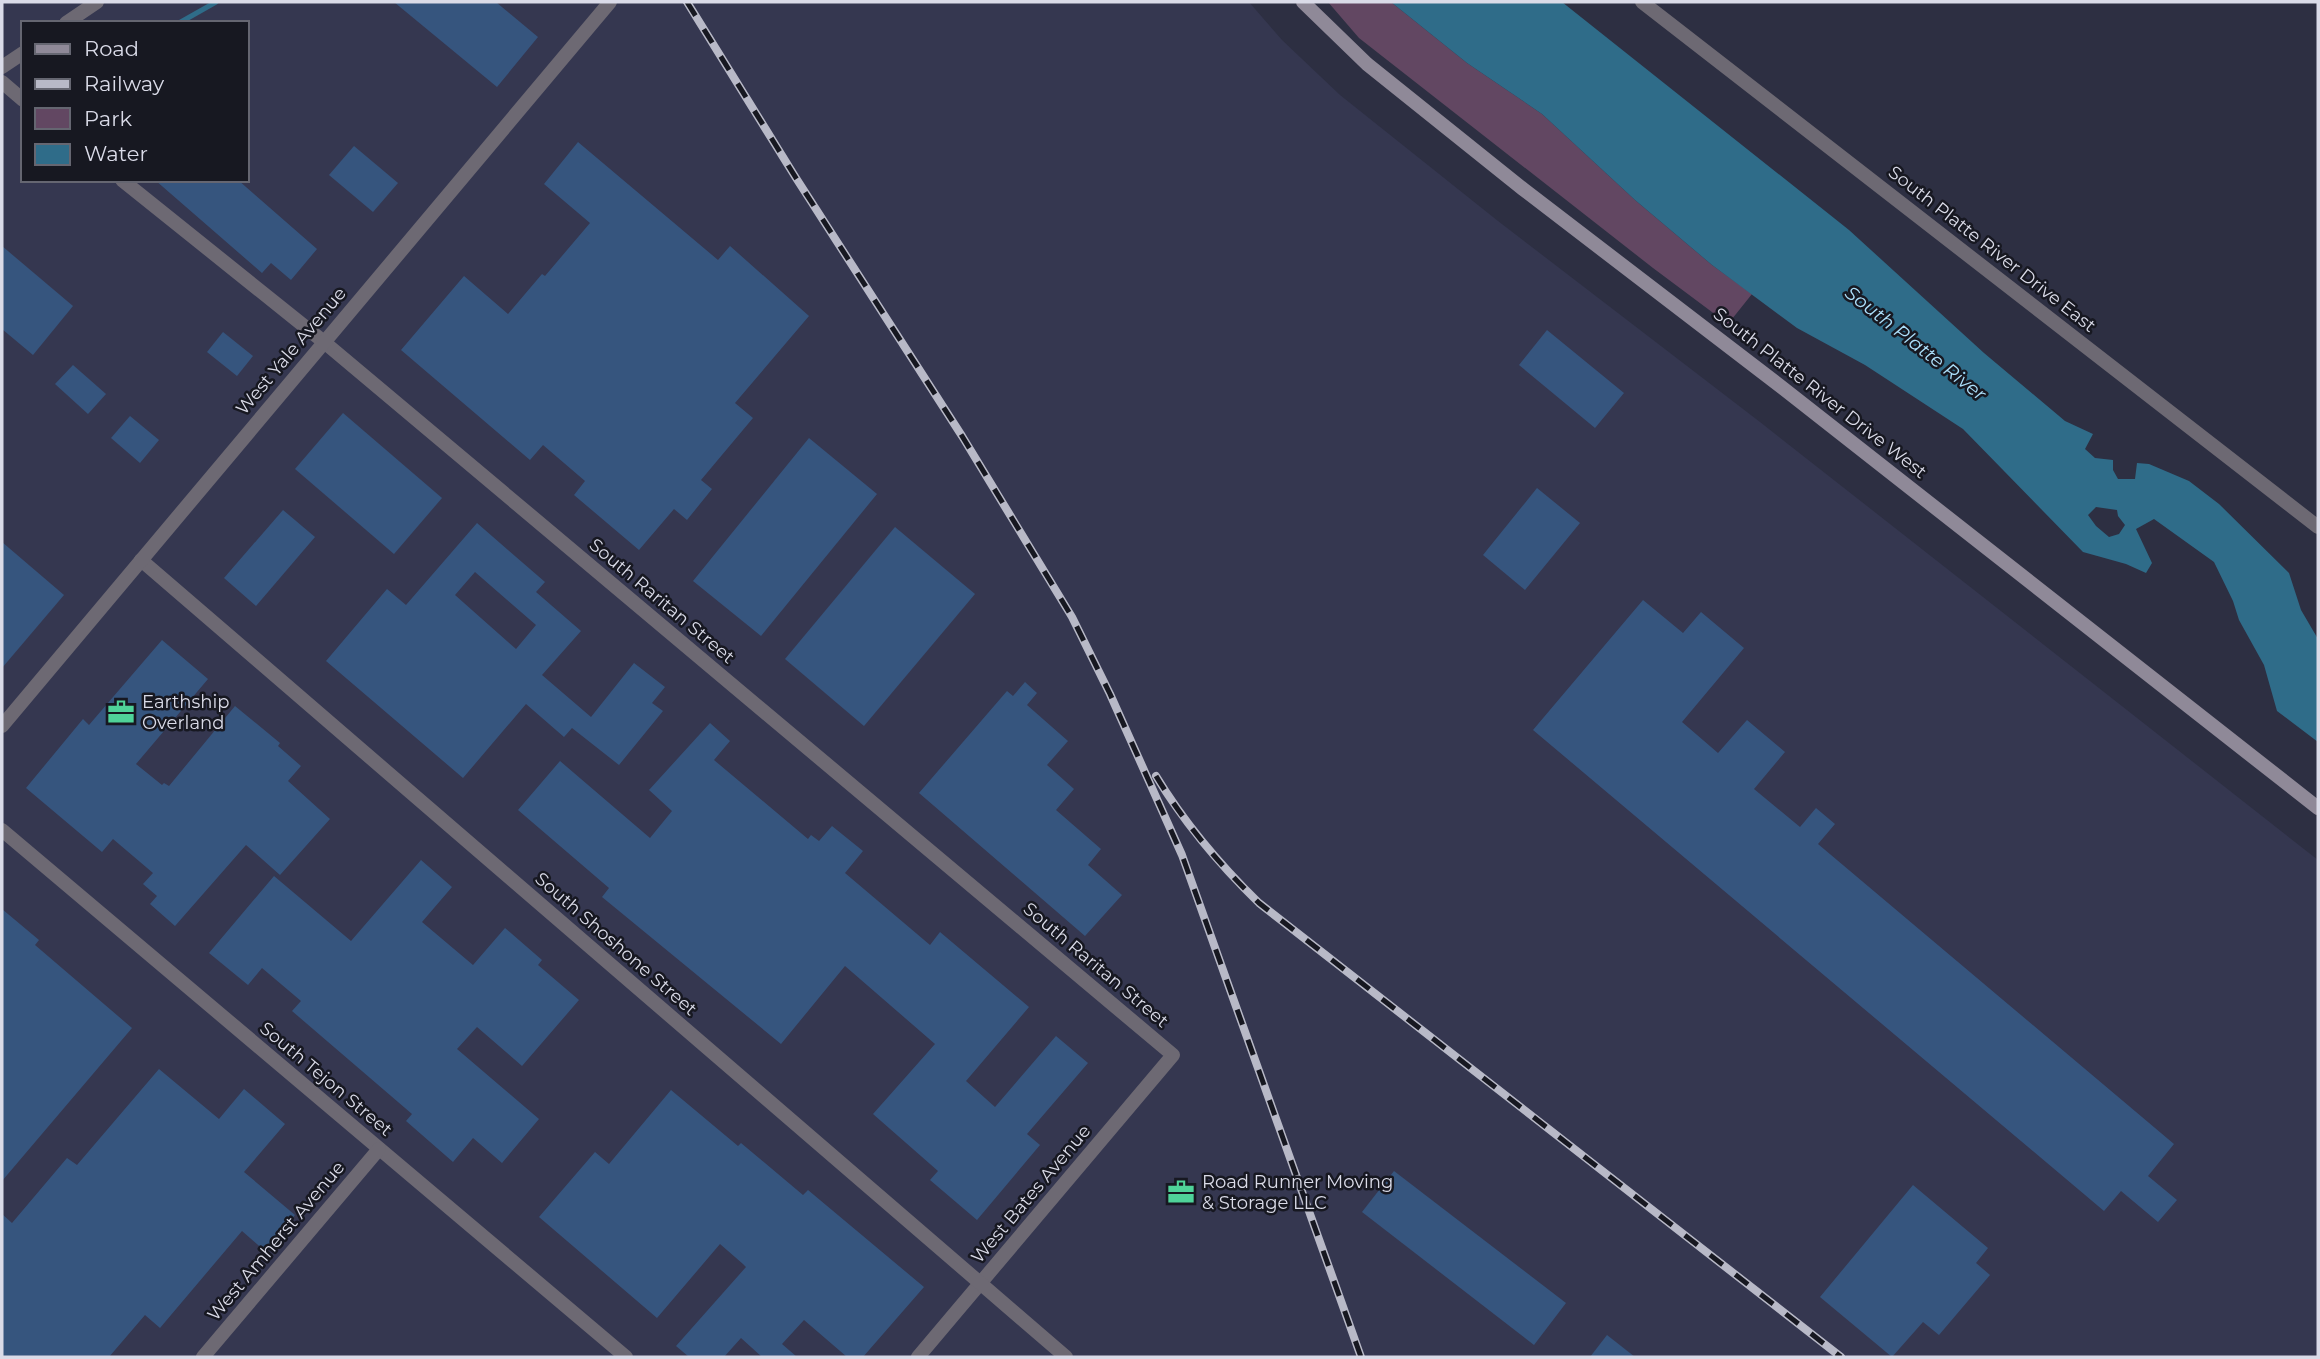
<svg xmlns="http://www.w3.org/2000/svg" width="2320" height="1359" font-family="Montserrat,sans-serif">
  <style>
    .built { fill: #353750; fill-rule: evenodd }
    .green { fill: #624762 }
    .water { fill: #2f6c89; fill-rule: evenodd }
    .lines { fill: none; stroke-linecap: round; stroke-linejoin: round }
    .stream { stroke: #2f6c89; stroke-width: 5 }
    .building { fill: #36557e; fill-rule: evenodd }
    .street { stroke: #6d6973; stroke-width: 14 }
    .secondary { stroke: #8f8998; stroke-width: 14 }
    .rail-casing { stroke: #b8b9c7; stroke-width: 8 }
    .rail { stroke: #171821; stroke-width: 5; stroke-dasharray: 16; stroke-linecap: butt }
    .labels { text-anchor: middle; stroke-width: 5; stroke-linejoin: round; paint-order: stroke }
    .street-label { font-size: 18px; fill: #dadbe8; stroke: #171821 }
    .poi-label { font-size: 18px; fill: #dadbe8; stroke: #171821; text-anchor: start }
    .water-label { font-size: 19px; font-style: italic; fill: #acdffa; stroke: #171821 }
  </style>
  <rect width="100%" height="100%" fill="#2d2f42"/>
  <!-- built -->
  <path class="built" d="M2,2H1249L1282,40L1340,95L1498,221L1760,422L2318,860V1357H2ZM23,23H247V180H23Z"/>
  <!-- green -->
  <path class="green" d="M1328,2H1391L1467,63L1542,114L1635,200L1712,265L1752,294L1728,324L1653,268L1359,38Z"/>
  <!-- water -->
  <path class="water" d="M1391,2H1562L1849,230L1984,353L2065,421L2093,434L2085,449L2095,458L2113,460V470L2118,479H2135L2137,463L2149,464L2189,481L2219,504L2289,573L2301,610L2318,639V742L2277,711L2264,665L2239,620L2233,601L2214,562L2154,519L2136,529L2152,563L2146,573L2126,564L2083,552L1963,429L1865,365L1797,328L1712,265L1635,200L1542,114L1467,63ZM2096,507L2117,510L2118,516L2125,525L2119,534L2109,537L2096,526L2088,515Z"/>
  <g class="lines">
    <!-- stream -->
    <path class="stream" d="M179,23L216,2"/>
  </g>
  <!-- building -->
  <g class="building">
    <path d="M394,2H496L538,37L497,87Z"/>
    <path d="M578,142L718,260L730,246L809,316L735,403L753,418L701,480L712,489L687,520L674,509L639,550L574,495L585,481L543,445L530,460L401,350L464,276L508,314L542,274L545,276L590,223L544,184Z"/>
    <path d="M354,146L398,183L373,212L329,175Z"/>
    <path d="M155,180H238L317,249L291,280L271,263L262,273Z"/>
    <path d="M2,246L73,306L33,355L2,329Z"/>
    <path d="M1547,330L1624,393L1595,428L1519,365Z"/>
    <path d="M223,332L253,356L237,376L207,352Z"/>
    <path d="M73,365L106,394L88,414L55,384Z"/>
    <path d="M343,413L442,498L394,554L295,469Z"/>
    <path d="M130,416L159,440L140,463L111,438Z"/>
    <path d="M809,438L877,494L761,636L693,581Z"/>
    <path d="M1537,488L1580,523L1525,590L1483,555Z"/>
    <path d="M283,510L315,537L256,606L224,578Z"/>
    <path d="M477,523L545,582L536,592L581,631L542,675L591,717L634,663L665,687L652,703L663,711L619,765L572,728L564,737L526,704L463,778L326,661L387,589L406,605ZM475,572L536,625L516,649L455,595Z"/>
    <path d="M895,527L975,594L864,726L785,659Z"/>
    <path d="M2,542L64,595L2,668Z"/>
    <path d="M1643,600L1683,633L1701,612L1744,648L1682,722L1718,753L1747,720L1785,752L1754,789L1800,827L1816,808L1835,824L1818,844L2174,1144L2148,1176L2177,1200L2158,1222L2121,1191L2104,1211L1533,730Z"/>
    <path d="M162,640L208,679L136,764L162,785L164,783L169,786L235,706L280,743L278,746L301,766L288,781L330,819L280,875L246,845L175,926L150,904L157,896L143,884L153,873L113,839L102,852L26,788L83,719L89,725Z"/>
    <path d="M1025,682L1037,693L1027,705L1068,741L1047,765L1074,789L1056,810L1101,849L1088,865L1122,895L1085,936L919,793L1007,691L1013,696Z"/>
    <path d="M710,723L730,741L714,760L808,839L811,835L819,841L832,826L863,851L845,873L930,945L940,932L1029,1007L966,1081L995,1107L1056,1036L1088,1063L1027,1134L1040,1145L977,1220L930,1180L938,1171L873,1114L935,1044L845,966L781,1044L602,897L609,888L518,810L560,761L650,838L672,811L649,790Z"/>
    <path d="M421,860L452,887L422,922L473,965L505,928L542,960L538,965L579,1000L522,1066L477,1027L457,1049L539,1119L502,1163L473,1138L453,1162L406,1121L412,1114L292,1011L301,1001L262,968L248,985L209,953L274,876L351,941Z"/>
    <path d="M2,909L39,940L35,945L132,1028L2,1181Z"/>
    <path d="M159,1069L219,1119L244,1089L285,1124L244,1172L295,1215L265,1251L242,1231L160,1328L145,1315L109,1357H2V1214L12,1223L67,1158L77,1165Z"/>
    <path d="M671,1090L738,1146L741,1143L803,1195L808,1190L924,1287L863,1357H847L804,1320L782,1344L797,1357H762L741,1338L724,1357H689L676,1346L746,1267L743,1264L720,1244L657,1318L539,1217L595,1152L609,1164Z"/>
    <path d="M1394,1171L1566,1303L1534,1345L1362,1212Z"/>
    <path d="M1913,1185L1988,1248L1976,1263L1990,1275L1939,1335L1923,1322L1892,1357L1820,1297Z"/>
    <path d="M1607,1335L1635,1357H1590Z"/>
  </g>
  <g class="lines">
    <!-- street -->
    <g class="street">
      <path d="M1642,2L2318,527"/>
      <path d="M66,23L97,2"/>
      <path d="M2,67L23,53"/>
      <path d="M2,82L23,100"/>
      <path d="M122,180L324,342L1173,1055L918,1357"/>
      <path d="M141,560L1066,1357"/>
      <path d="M2,726L610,2"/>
      <path d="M2,830L626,1357"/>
      <path d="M203,1357L379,1149"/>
    </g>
    <!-- secondary -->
    <path class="secondary" d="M1303,2L1367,64L1523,189L1784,389L2318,808"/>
    <defs>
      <g id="rail">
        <path d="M687,2L796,178L962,436L1072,617L1110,694L1182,855L1361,1357"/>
        <path d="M1156,776C1185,824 1219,864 1259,903L1841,1357"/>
      </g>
    </defs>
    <!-- rail casing -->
    <use href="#rail" class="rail-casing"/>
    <!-- rail -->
    <use href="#rail" class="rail"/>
  </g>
  <!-- icons -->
  <defs>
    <symbol id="office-bare" viewBox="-9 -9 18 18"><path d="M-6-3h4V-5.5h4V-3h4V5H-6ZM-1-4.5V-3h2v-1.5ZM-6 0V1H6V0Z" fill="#4fd399" stroke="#171821" stroke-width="2.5" paint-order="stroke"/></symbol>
  </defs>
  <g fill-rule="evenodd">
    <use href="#office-bare" x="102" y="693" width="38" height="38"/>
    <use href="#office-bare" x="1162" y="1173" width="38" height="38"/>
  </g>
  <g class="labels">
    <!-- street labels -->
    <g class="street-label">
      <text transform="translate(1992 249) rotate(38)" y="6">South Platte River Drive East</text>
      <text transform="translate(291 351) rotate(-50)" y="6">West Yale Avenue</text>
      <text transform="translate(1820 393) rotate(38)" y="6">South Platte River Drive West</text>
      <text transform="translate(662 601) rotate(40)" y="6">South Raritan Street</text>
      <text transform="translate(616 944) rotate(41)" y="6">South Shoshone Street</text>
      <text transform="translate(1096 965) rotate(40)" y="6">South Raritan Street</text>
      <text transform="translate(326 1079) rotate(40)" y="6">South Tejon Street</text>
      <text transform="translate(1031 1194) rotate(-50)" y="6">West Bates Avenue</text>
      <text transform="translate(276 1241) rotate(-50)" y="6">West Amherst Avenue</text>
    </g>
    <!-- poi labels -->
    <g class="poi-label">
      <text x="142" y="708">Earthship<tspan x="142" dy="21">Overland</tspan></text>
      <text x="1202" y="1188">Road Runner Moving<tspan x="1202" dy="21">&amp; Storage LLC</tspan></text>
    </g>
    <!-- water labels -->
    <g class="water-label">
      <text transform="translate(1916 343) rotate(38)" y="7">South Platte River</text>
    </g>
  </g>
  <!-- border -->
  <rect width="2320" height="1359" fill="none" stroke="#dadbe8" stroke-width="7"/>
  <!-- legend -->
  <rect x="21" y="21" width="228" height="161" fill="#171821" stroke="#656671" stroke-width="2"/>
  <rect x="35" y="44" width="35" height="10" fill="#8f8998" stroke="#656671" stroke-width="2"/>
  <text x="84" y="56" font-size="21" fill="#dadbe8">Road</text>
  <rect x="35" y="79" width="35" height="10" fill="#b8b9c7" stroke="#656671" stroke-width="2"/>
  <text x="84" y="91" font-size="21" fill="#dadbe8">Railway</text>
  <rect x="35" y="108" width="35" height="21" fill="#624762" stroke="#656671" stroke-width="2"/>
  <text x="84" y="126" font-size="21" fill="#dadbe8">Park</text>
  <rect x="35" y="144" width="35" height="21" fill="#2f6c89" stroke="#656671" stroke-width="2"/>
  <text x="84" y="161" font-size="21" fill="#dadbe8">Water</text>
</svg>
